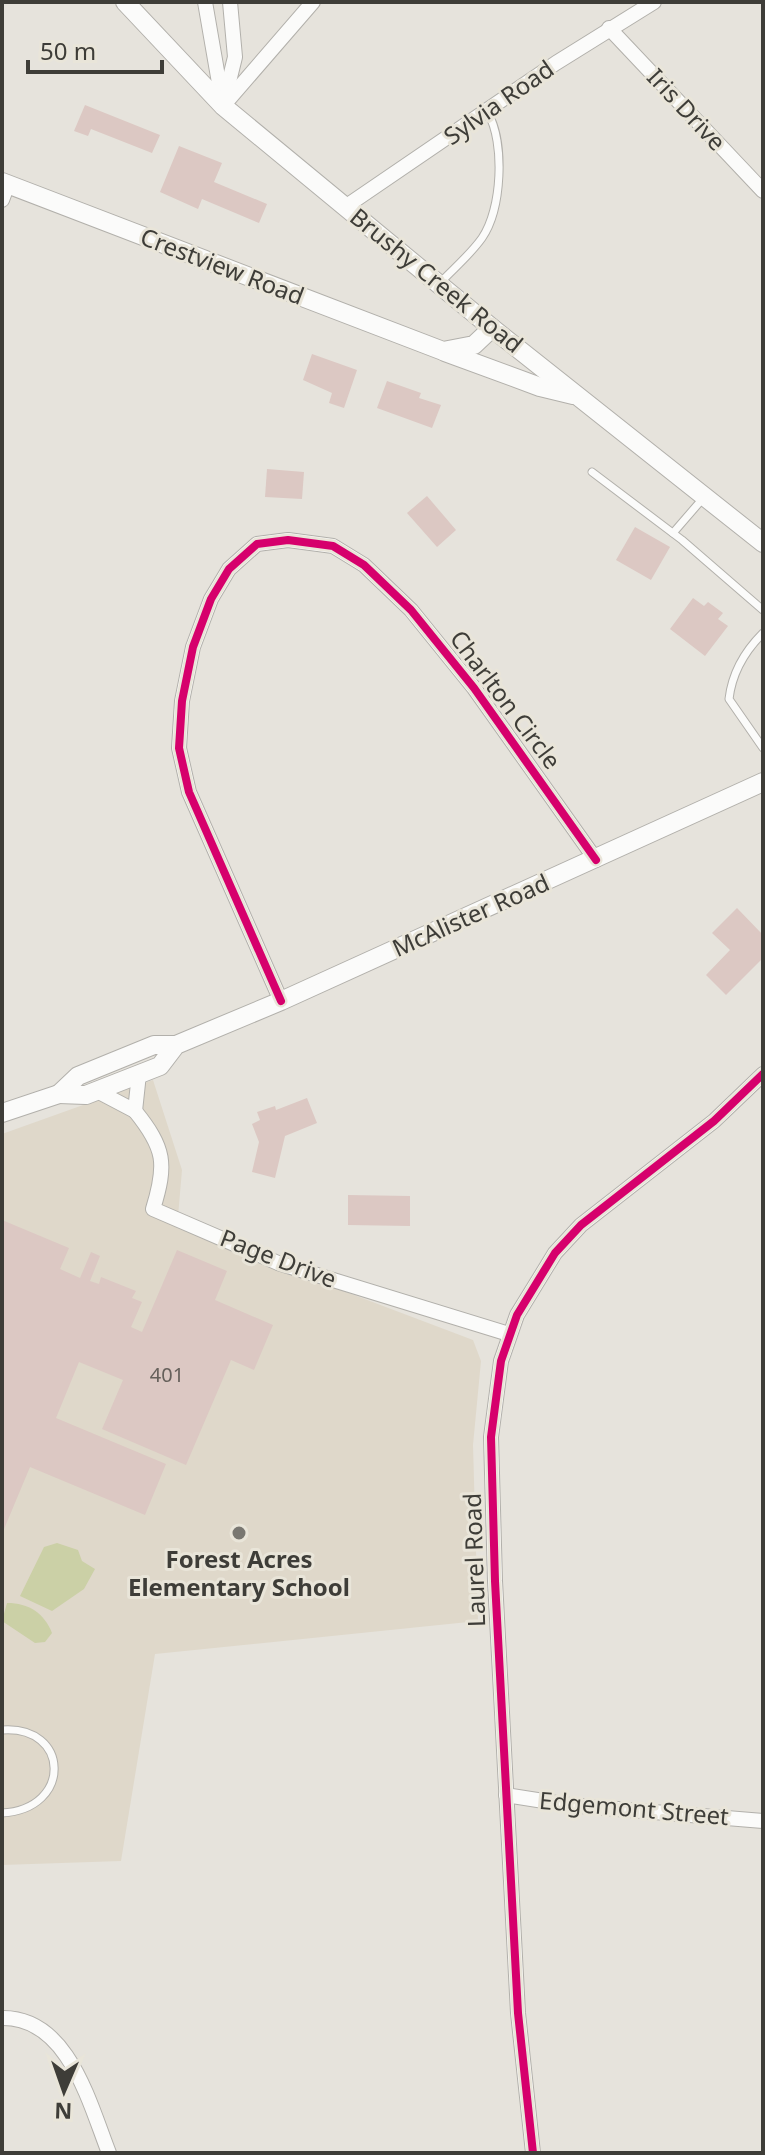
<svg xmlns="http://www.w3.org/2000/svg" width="765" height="2155" font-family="'Noto Sans',sans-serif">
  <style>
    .education { fill: #dfd8ca }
    .green { fill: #cbd0a6 }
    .building { fill: #dcc8c3 }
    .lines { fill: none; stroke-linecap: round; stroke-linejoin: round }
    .service-casing { stroke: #b2b0ab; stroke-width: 9 }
    .minor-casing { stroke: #b2b0ab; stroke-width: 16 }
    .tertiary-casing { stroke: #b2b0ab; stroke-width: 20 }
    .service { stroke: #fbfbfa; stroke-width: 7 }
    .minor { stroke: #fbfbfa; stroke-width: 14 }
    .tertiary { stroke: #fbfbfa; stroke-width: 18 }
    .cycleway-casing { stroke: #e9e5d9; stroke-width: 13 }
    .cycleway { stroke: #d6006c; stroke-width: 8 }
    .poi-dot { fill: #797771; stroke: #e9e5d9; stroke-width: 3 }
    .labels { text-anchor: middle; stroke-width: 6; stroke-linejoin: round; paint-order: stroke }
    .number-label { font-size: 20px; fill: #66605b }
    .street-label { font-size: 24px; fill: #3e3d38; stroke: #e9e5d9 }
    .poi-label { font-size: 24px; font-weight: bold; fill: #3e3d38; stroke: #e9e5d9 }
  </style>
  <rect width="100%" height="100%" fill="#e6e3dc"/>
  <!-- education -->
  <path class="education" d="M153,1080L182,1170L177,1228L473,1340L481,1361L473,1445L478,1621L155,1654L121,1861L2,1865V1134Z"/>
  <!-- green -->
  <g class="green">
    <path d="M57,1543L78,1550L82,1561L95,1569L84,1589L52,1611L20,1596L44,1547Z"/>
    <path d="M7,1603C29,1603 44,1613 52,1633L45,1642L35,1643L2,1621Z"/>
  </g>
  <!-- building -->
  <g class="building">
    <path d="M85,105L160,135L152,153L91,129L88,136L74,131Z"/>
    <path d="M179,146L222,163L214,182L267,204L259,223L202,199L198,209L160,192Z"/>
    <path d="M312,354L357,370L344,408L329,403L332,393L303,380Z"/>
    <path d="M387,381L421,393L419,398L441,405L432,428L377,408Z"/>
    <path d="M267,469L304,472L302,499L265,497Z"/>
    <path d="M427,496L456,530L437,547L407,513Z"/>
    <path d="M635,527L670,547L651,580L616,560Z"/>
    <path d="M693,598L704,606L708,602L723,613L718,619L728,626L705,656L670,629Z"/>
    <path d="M737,908L763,935V958L726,995L706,975L730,950L712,933Z"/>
    <path d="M307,1098L317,1123L285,1136L275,1178L252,1172L259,1142L252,1124L260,1120L257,1112L275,1106L276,1110Z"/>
    <path d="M348,1195L410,1196V1226L348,1225Z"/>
    <path d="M2,1220L69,1248L60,1269L80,1278L91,1252L100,1256L90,1281L99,1284L101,1277L136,1291L132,1298L142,1302L131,1327L142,1332L177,1250L227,1271L215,1300L273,1325L254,1370L231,1360L186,1465L102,1429L123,1380L79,1362L56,1418L166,1464L145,1515L30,1467L2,1534Z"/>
  </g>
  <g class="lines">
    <defs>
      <g id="service">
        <path d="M439,284C453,269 470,255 482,238C502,209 505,143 488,113"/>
        <path d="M592,472L682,540L763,610"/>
        <path d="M673,533L705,496"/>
        <path d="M763,633C745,651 732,673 729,699L763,748"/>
        <path d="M2,1730C70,1725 73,1809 2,1813"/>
      </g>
      <g id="minor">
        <path d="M205,2L222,100"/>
        <path d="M609,28L763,191"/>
        <path d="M224,102L235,57L230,2"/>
        <path d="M223,106L313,2"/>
        <path d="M2,200L8,184"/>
        <path d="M345,207L556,63L654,2"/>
        <path d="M281,1001L189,792L179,748L182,701L193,647L211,599L229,569L257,544L288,540L333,546L364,565L411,610L474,688L596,860"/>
        <path d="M97,1091L135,1111L139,1074"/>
        <path d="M135,1111C165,1148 167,1164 153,1209L278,1263L509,1334"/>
        <path d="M506,1795L569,1805L763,1821"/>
        <path d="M2,2018C68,2017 89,2102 109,2153"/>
        <path d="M533,2153L518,2013L495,1581L491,1437L501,1361L517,1315L555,1253L581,1225L714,1121L763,1074"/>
      </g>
      <g id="tertiary">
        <path d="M125,2L223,106L492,328L763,543"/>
        <path d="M2,182L443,351L474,345L492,328"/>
        <path d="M445,352L540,387L573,395"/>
        <path d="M176,1045L160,1066L86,1095L59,1094L78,1076L154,1045H176L281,1001L763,782"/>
        <path d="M2,1113L59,1094"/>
      </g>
    </defs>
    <!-- service casing -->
    <use href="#service" class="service-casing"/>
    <!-- minor casing -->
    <use href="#minor" class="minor-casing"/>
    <!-- tertiary casing -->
    <use href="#tertiary" class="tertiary-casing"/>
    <!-- service -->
    <use href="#service" class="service"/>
    <!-- minor -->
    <use href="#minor" class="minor"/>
    <!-- tertiary -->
    <use href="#tertiary" class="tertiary"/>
    <defs>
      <g id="cycleway">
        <path d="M281,1001L189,792L179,748L182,701L193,647L211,599L229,569L257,544L288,540L333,546L364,565L411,610L474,688L596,860"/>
        <path d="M533,2153L518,2013L495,1581L491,1437L501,1361L517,1315L555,1253L581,1225L714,1121L763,1074"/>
      </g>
    </defs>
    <!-- cycleway casing -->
    <use href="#cycleway" class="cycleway-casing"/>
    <!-- cycleway -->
    <use href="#cycleway" class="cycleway"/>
  </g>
  <!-- markers -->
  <circle class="poi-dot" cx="239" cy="1533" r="8"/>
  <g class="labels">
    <!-- number labels -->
    <g class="number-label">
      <text x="167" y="1382">401</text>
    </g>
    <!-- street labels -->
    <g class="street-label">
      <text transform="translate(499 103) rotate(-35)" y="8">Sylvia Road</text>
      <text transform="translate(686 110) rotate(47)" y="8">Iris Drive</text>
      <text transform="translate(222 267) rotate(21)" y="8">Crestview Road</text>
      <text transform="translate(436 281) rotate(39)" y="8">Brushy Creek Road</text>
      <text transform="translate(505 700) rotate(53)" y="8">Charlton Circle</text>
      <text transform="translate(471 916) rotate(-24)" y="8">McAlister Road</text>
      <text transform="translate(278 1259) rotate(21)" y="8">Page Drive</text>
      <text transform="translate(475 1560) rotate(-92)" y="8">Laurel Road</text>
      <text transform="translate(634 1809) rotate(5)" y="8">Edgemont Street</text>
    </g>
    <!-- poi labels -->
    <g class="poi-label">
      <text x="239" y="1568">Forest Acres<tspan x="239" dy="28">Elementary School</tspan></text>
    </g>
  </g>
  <!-- border -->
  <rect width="765" height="2155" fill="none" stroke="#3e3d38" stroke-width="8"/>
  <!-- north arrow -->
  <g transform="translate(64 2091) rotate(182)" stroke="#e9e5d9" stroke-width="6" paint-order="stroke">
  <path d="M0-6L14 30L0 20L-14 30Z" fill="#3e3d38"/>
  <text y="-12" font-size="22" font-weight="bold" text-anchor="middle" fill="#3e3d38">N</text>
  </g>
  <!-- scale -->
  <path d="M28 60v12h134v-12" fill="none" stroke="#3e3d38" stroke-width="4"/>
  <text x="40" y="60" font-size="24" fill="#3e3d38" stroke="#e9e5d9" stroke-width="6" paint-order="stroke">50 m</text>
</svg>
